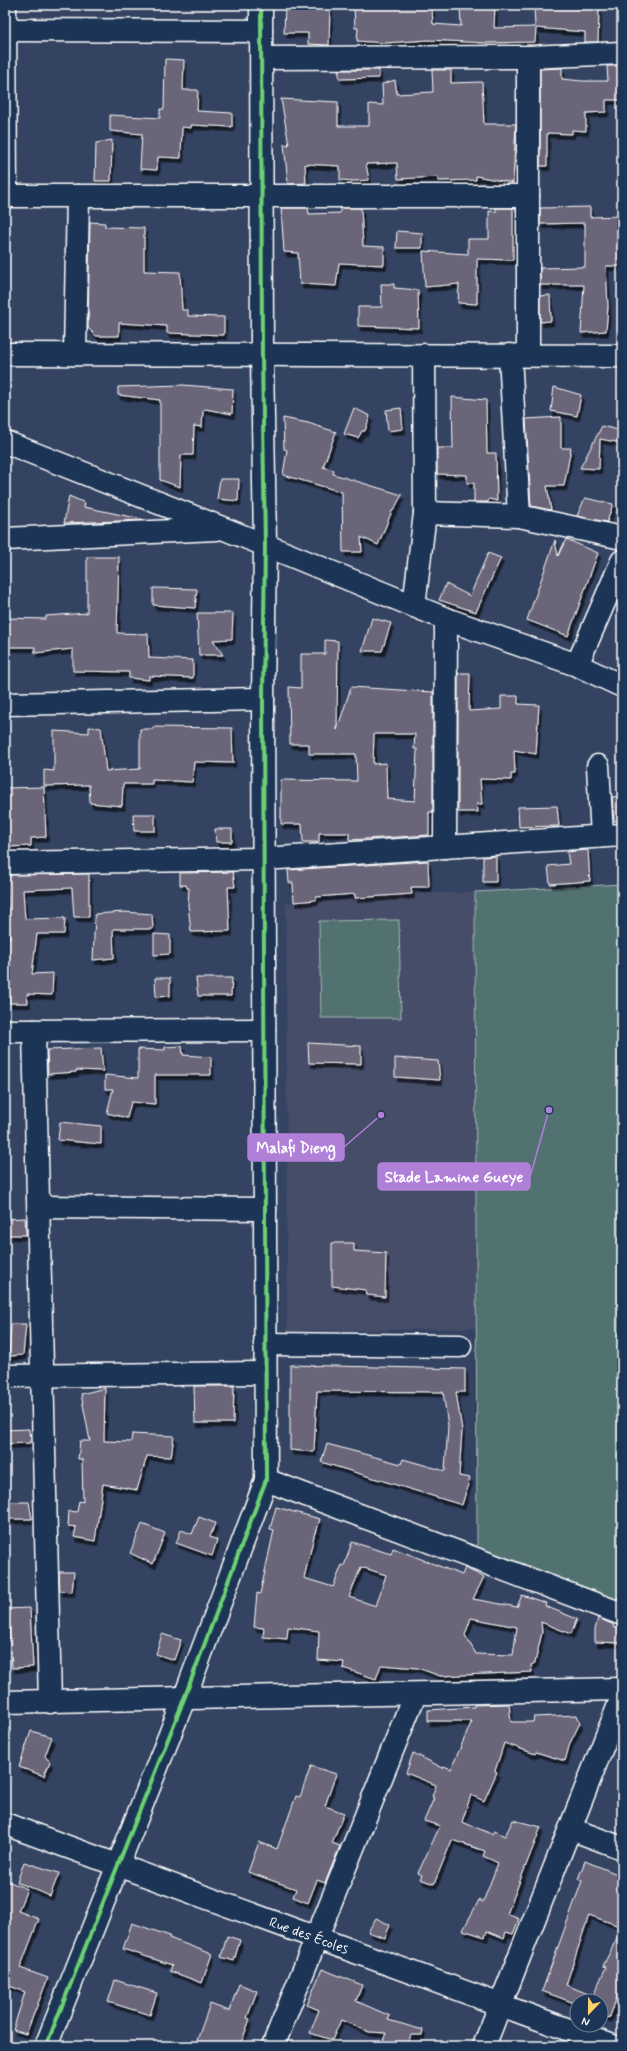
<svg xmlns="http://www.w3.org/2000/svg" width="627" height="2051" font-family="Mynerve,sans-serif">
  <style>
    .built { fill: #444d68 }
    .green { fill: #517271; stroke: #a8b8b8 }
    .building { fill: #6a6578; stroke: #fff; fill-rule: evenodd; filter: url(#shadow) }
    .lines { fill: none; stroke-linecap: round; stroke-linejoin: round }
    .minor-casing { stroke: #fff; stroke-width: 25 }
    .minor { stroke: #1d3557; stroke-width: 22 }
    .cycleway-casing { stroke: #1d3557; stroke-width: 6 }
    .cycleway { stroke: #6cd273; stroke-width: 4 }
    .labels { text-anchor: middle; stroke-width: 3; stroke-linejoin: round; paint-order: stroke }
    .street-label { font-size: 14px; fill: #fff; stroke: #1d3557 }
    .leader { fill: none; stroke: #b080d9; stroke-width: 1.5 }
    .callout-dot { fill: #b080d9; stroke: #1d3557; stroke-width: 1.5 }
    .callout { fill: #b080d9; stroke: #b080d9; stroke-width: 1.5 }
    .callout-label { font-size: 15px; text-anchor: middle; font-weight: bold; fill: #fff }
  </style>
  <defs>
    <filter id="shadow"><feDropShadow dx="2.5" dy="4.5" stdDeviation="0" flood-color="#0009"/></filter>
  </defs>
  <rect width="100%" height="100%" fill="#344361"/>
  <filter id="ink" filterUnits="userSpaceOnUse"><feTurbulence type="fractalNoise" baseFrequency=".025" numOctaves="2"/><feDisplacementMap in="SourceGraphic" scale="8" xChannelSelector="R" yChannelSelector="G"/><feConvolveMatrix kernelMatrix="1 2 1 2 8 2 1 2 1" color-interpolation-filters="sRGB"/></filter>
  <g filter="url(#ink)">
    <!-- built -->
    <path class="built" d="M475,892L476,1328L287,1332L286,903L411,894Z"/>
    <!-- green -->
    <g class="green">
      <path d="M622,884V1604L477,1550L475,892Z"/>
      <path d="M399,920L401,1018H321L319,921Z"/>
    </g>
    <!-- building -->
    <g class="building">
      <path d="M285,5L330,7L329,45L308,44V33H284Z"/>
      <path d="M354,5H406V7L427,5L432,8L433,24L461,26L460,5H495L494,28L535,27L534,5L578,6L577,9H599L598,42H585V32L536,28L535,42L486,43L428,40L385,43L357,41L358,28H355Z"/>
      <path d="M165,59L184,60L183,90H198L197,111L232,113V127L191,125V128L182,127L181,158L158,157L157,170L140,169L142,134L110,131V115L160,118V109H164Z"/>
      <path d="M607,66H622V100H606V112L586,113V131L572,130V134L547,133V166H540V69L562,68V79L582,81H608Z"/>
      <path d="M338,70H379V78L340,79Z"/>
      <path d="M432,70H451V83L482,82L484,124H516L513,183L476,176V180L438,181V177L398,179L397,163L366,164L369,180L354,181L340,180V166L305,164L306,183L288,184L284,144L289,145L281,99L338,102V126H369V104L383,105L382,84L395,80L397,94L433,92Z"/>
      <path d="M112,140L111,181H95L96,143Z"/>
      <path d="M590,207V217L622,216V266H606L608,307L606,331L581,333L584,285H540V268L585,267V223L540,224V208Z"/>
      <path d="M281,208H308L309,214L340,213V208H361L363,246L384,247V265L339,263L336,286L300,284L298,253L284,252Z"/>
      <path d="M496,208H513V260L477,259V304L458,303L459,284L425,287L423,251L468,254V239H489V211L496,212Z"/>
      <path d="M90,222L105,223V227L144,228V271L180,272L182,310H188V316L224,317V335L167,333V326L119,323V336H96L88,328Z"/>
      <path d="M397,231L422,233V248H396Z"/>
      <path d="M381,284H394V288L418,290L419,328L358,326V307H382Z"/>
      <path d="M550,295L551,321L540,322V296Z"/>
      <path d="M183,385L233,389L232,414L205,409L203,411L202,427L194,426L193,455H181L180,487L160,480V400L118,395V387Z"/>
      <path d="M554,387L581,395L577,416L551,411Z"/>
      <path d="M452,397L486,400L487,453H496L497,501L489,499L488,502H474V483H467V475L437,474V448H453Z"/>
      <path d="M354,408L370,416L365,431H362L358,438L344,434Z"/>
      <path d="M401,408L403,429L388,431L386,410Z"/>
      <path d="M561,417V448H571L564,486H547L551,510L531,506L526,419Z"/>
      <path d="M283,418L308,423L336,432L323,467L334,470L333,474L402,495L393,511H392L378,545L361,537L362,552H343L342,492L283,475L287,450L284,449Z"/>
      <path d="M602,426L622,431V443L600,439L599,469L580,468Z"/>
      <path d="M220,479H239L238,501L217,499Z"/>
      <path d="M69,496L85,503L84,507L146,520L64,523Z"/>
      <path d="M585,498L613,504L607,522L577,516Z"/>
      <path d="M566,539L598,553L568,636L527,620L555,540L558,556Z"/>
      <path d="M488,553L501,558L476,612L439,600L446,584L470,596Z"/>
      <path d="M87,557H119L117,633L148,634L149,658L193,660V678L149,676V680L129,678V672L73,671V649L35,653V647H7L5,618L46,619V616L87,613Z"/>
      <path d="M153,588L197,589L195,608L153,605Z"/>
      <path d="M197,613H233L232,639L213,640L223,655H199Z"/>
      <path d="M372,618L391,623L382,651H362Z"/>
      <path d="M325,640L338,641L337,730L351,687L433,692V812H429V835L349,840V833H319V842H303L302,824H281V780L357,781L356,754H309V744H290L289,687L301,688V654H325ZM374,734H415L414,749H417L415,801L387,799L386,763L373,764Z"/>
      <path d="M458,673H470L469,711L501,709V696H518V704L539,705L536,754L514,750L515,774H511V780L480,779L482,804H477L478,812H458Z"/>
      <path d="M89,727L101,728L106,771L140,769V729H153V727L232,728L233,763L194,762L192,782L152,780V784H123L122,806L90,803L89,785L44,786V770L54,771V731L89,733Z"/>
      <path d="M44,787L46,837L31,838V846L6,847L5,788Z"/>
      <path d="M622,796V821H614L612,797Z"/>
      <path d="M557,806L559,826L519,827L518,807Z"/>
      <path d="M133,814H155V831H134Z"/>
      <path d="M215,829H232V842H216Z"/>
      <path d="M588,850L590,881L550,884L548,866L569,864L567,852Z"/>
      <path d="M496,856V882H483V857Z"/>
      <path d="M428,861L429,887H411L412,894L355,898V894L316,897V900L294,902L293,883H289L288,870Z"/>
      <path d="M233,872L235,887H228L230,931L191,932L188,905L189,888H187L186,885H180V873Z"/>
      <path d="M89,874V917H74L72,888L23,890L25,919L65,918L64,934H37L32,974L53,973L52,995L27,994L28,1003H9V974H10L8,938H10L6,882L11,875Z"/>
      <path d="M124,912L152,914L153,929H113L114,958L93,960L95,914Z"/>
      <path d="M154,934L170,935V954L154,955Z"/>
      <path d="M155,978H170V996L156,997Z"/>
      <path d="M196,978H232L231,996H198Z"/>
      <path d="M308,1043L361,1046V1064L309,1063Z"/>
      <path d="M182,1046L183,1055L211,1057V1075H155V1104L131,1102L127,1118L107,1113L113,1089H105V1075L138,1078V1049L165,1050V1047Z"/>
      <path d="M101,1048L103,1071L76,1070V1072L48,1074L47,1050Z"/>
      <path d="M395,1058L438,1061L440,1080L395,1077Z"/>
      <path d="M60,1122L101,1126V1144L58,1140Z"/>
      <path d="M25,1218L26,1235H5V1219Z"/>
      <path d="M332,1243H354V1251L386,1253L385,1297L367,1295L366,1290L332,1286Z"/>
      <path d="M11,1324H26L23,1355L9,1356Z"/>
      <path d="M290,1365L465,1369V1392H456L462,1430L459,1476L470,1478L462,1505L321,1462L327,1444L401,1464L403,1459L445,1471L448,1426L443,1392L317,1391L314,1452L290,1450Z"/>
      <path d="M194,1386H234L233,1423H195Z"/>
      <path d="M105,1388L104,1441L131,1442L132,1434L174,1436L171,1457L147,1456L137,1490L103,1484L95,1541L74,1537L76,1527L68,1526L69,1511L77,1512L79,1501L83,1502L82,1459H78L80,1441H90L81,1394Z"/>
      <path d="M29,1429L30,1443L5,1444V1430Z"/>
      <path d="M5,1502H29L32,1519H5Z"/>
      <path d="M276,1507L320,1519L316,1533L315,1532L304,1578L333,1587L342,1565L344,1566L352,1542L391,1554L393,1548L462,1575L465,1568L484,1577L473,1599L517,1607L522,1595L546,1603L545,1606L577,1619L571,1634L541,1622L542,1632L535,1663L531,1665L532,1672L440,1676L418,1668L381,1665L376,1679L343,1668L344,1662L318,1660L319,1631L288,1627L287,1639L263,1637L264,1628L254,1627L257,1593L260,1594L274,1530L270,1529ZM361,1567L386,1575L376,1606L349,1597ZM471,1618L517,1627L513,1655L476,1654L465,1635Z"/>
      <path d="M199,1517L215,1523L210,1537L217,1540L212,1556L176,1543L181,1530L192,1534Z"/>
      <path d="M142,1524L165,1533L153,1564L130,1553Z"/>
      <path d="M59,1572H74L72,1592L60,1591Z"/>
      <path d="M30,1608L33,1667L12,1668L9,1626H5V1609Z"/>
      <path d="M598,1618L614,1625L613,1627L622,1630V1643L595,1642V1630Z"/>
      <path d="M162,1634L181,1640L174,1660L156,1654Z"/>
      <path d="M509,1704L511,1722H533L534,1717L577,1715L580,1723L570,1743L565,1761L536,1752L535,1754L504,1743L495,1771L497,1772L484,1801L471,1795L462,1822L492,1834L494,1831L505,1836L513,1820L541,1827L507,1914L519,1919L513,1934L506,1932L504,1938L487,1931L485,1937L463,1930L479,1900L483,1902L498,1863L483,1856L485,1851L452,1840L434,1884L420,1879L422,1875L418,1873L440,1826L424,1821L434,1798L432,1797L436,1785L406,1773L413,1753L443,1768L444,1766L451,1769L472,1721H428V1710L474,1707V1705Z"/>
      <path d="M31,1731L52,1737L45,1756L50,1762L44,1776L19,1767Z"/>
      <path d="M311,1766L336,1774L325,1806L344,1813L332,1843L340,1846L325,1883L317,1880L308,1903L293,1897L296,1889L248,1872L259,1842L277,1849L296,1796L300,1797Z"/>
      <path d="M585,1861L622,1876V1927L589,1915L566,1985L593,1996L606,1967L603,1966L622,1928V1983L609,2019L601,2015V2001H577V2004L542,1991L582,1881L578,1879Z"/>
      <path d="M24,1862L59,1873L50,1896L17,1882Z"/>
      <path d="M5,1880L27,1889L18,1911L39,1919L20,1968L48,1978L26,2034L13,2030L25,1992L5,1984Z"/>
      <path d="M376,1918L390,1925L385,1938L368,1932Z"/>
      <path d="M132,1923L170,1936L169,1938L212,1954L202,1983L170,1971L172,1965L123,1949Z"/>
      <path d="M227,1936L240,1940L234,1961L221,1957Z"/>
      <path d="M322,1969L362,1985L356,2001L390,2016L388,2020L423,2030L422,2035H411L407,2046H381L386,2033L369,2032L341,2020L332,2040L310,2033L319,2010L307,2005Z"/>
      <path d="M115,1980L157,1993L150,2015L108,2002Z"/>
      <path d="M239,1984L257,1991L247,2018L250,2019L240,2046H195L210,2004L229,2011Z"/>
    </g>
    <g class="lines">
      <defs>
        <g id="minor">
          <path d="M5,5L6,196"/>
          <path d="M5,30L261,31"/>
          <path d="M262,58L528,57L622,53"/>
          <path d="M5,196H528"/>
          <path d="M5,354L622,356"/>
          <path d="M75,354L78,196"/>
          <path d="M510,355L519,516"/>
          <path d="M528,355V57"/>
          <path d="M5,442L265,545L446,619L577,665L622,686"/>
          <path d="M425,513L519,516L622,538"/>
          <path d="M5,539L216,529"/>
          <path d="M414,606L425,513L424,355"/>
          <path d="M577,665L622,561"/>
          <path d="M5,704L263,699"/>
          <path d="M598,766L602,836"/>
          <path d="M445,847L446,619"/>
          <path d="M5,863L264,859L622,835"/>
          <path d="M5,1031L264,1030"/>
          <path d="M34,1031L50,1702"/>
          <path d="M39,1207L265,1209"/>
          <path d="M265,1344L460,1346"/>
          <path d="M5,1376L265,1373"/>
          <path d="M266,1480L622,1614"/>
          <path d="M5,1702L622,1689"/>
          <path d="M5,1824L613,2046"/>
          <path d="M571,1829L622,1848"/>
          <path d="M46,2046L184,1699L266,1480L263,699L265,545L262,355L261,5"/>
          <path d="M273,2046L415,1694"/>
          <path d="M484,2046L622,1697"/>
        </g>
      </defs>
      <!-- minor casing -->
      <use href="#minor" class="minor-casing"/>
      <!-- minor -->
      <use href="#minor" class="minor"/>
      <defs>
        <path id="cycleway" d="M46,2046L184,1699L266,1480L263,699L265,545L262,355L261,5"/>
      </defs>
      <!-- cycleway casing -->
      <use href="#cycleway" class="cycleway-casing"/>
      <!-- cycleway -->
      <use href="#cycleway" class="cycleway"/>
    </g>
  </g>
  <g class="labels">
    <!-- street labels -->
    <g class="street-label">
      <text transform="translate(309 1935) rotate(20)" y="5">Rue des Écoles</text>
    </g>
  </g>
  <!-- callouts -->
  <path class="leader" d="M381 1115L344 1147M549 1110L530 1177"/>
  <g class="callout-dot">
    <circle cx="381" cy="1115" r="4"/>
    <circle cx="549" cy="1110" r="4"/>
  </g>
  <g class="callout">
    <rect x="248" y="1134" width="96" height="27" rx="4"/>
    <rect x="378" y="1163" width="152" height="27" rx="4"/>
  </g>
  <g class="callout-label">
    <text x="296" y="1153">Malafi Dieng</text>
    <text x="454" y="1182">Stade Lamine Gueye</text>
  </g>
  <!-- margin -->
  <rect width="627" height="2051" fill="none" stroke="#1d3557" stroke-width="20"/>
  <rect x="10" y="10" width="607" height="2031" fill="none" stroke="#fff" stroke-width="1.5" filter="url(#ink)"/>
  <!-- north arrow -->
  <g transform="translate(589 2013) rotate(202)"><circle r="19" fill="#1d3557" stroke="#77869a"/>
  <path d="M0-3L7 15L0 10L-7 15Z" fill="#ffd166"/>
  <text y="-6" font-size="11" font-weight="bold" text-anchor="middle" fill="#ffffff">N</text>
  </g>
</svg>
